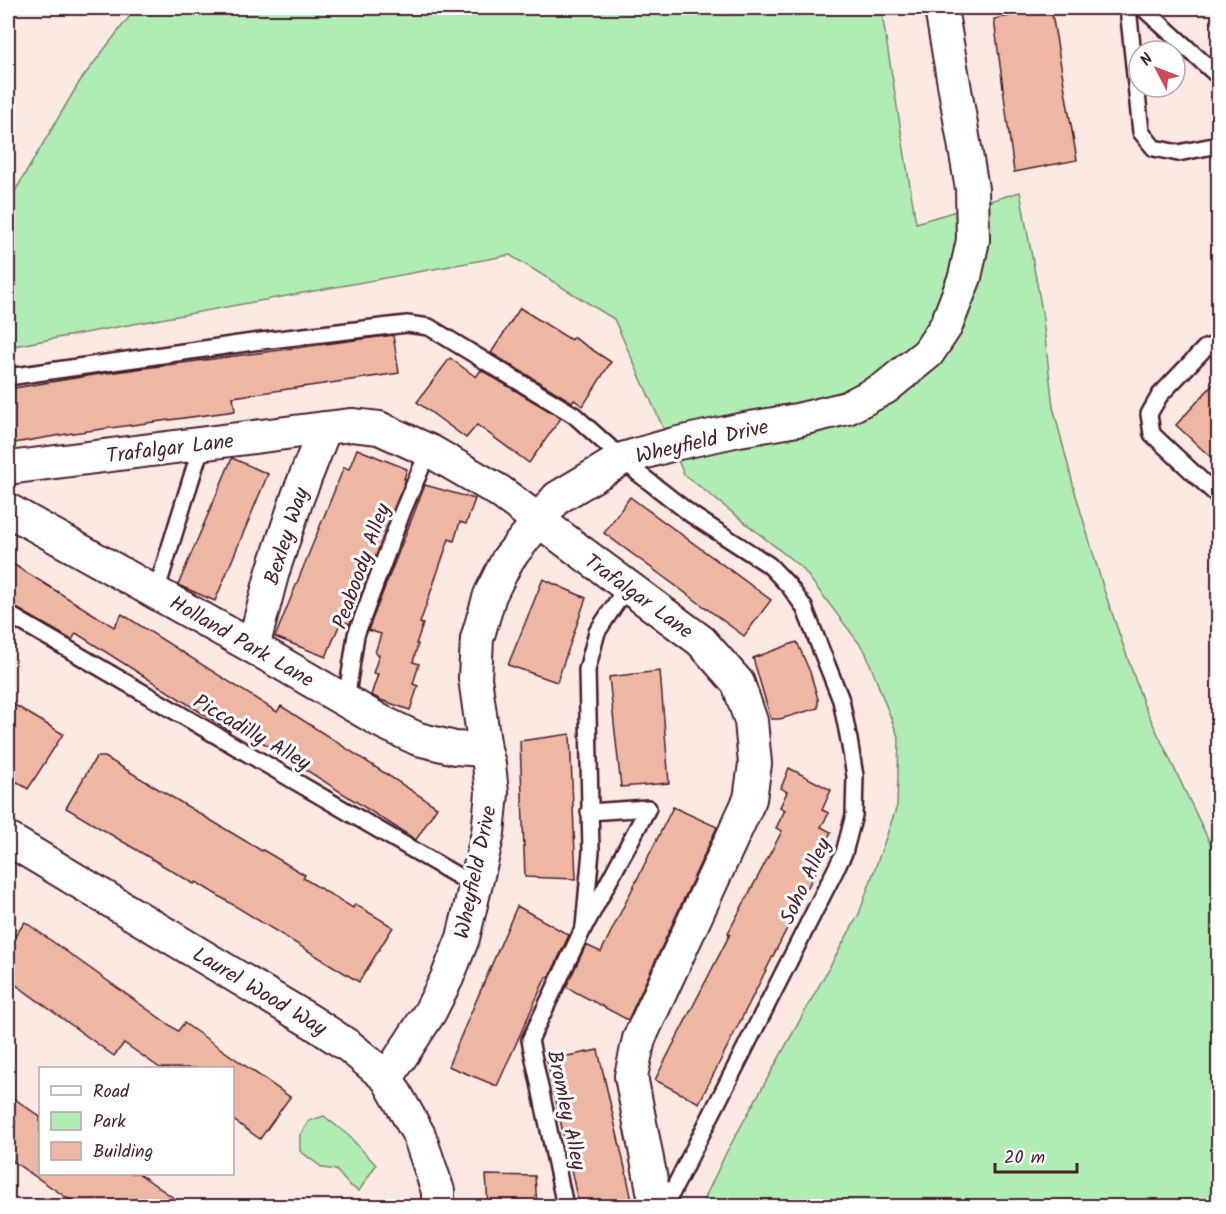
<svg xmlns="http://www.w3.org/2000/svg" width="1226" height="1214" font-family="Kalam,sans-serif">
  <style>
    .green { fill: #b0edb4; stroke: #7d8670; stroke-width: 1.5 }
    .building { fill: #eeb7a3; stroke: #4a1f2b; stroke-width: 1.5 }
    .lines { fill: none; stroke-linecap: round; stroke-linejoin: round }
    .lane-casing { stroke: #4a1f2b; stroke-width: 20 }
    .street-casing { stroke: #4a1f2b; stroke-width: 36 }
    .lane { stroke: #fff; stroke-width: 15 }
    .street { stroke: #fff; stroke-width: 32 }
    .labels { text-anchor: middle; stroke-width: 6; stroke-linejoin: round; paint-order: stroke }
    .street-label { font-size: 21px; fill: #4a1f2b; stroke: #fff }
  </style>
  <rect width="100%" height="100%" fill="#fae9e3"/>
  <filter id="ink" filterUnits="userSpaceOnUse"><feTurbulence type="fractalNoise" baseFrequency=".0167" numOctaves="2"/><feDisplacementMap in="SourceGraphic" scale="12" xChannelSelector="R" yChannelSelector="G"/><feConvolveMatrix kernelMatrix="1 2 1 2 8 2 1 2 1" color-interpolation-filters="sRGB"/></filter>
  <g filter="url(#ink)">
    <!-- green -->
    <g class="green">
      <path d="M136,8H881L916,223L1020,192L1042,311L1053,407L1075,492L1104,590L1144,705L1218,860V1206H701L726,1153L859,914L897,806L899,739L865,651L802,568L684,474L614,319L510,255L8,347V203L80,81Z"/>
      <path d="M324,1116L348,1135L376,1165L359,1191L349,1185L336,1170L323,1168L300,1151V1135L309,1121Z"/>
    </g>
    <!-- building -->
    <g class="building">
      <path d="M1051,8L1077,160L1014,172L994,19Z"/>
      <path d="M520,308L571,340L573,337L611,362L583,406L574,400L572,402L491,353Z"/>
      <path d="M393,335L399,373L233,397L235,411L73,433L8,444V389L100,374Z"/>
      <path d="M450,358L476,377L481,370L561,418L529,463L477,425L466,438L417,402Z"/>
      <path d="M1218,379V464L1176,425Z"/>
      <path d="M357,449L407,469L404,479H406L350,624L341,621L326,657L275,637L344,467L349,469Z"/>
      <path d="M232,458L268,474L215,601L178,585Z"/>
      <path d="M425,485L475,499L466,524L460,522L454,541L449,539L420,623L423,624L416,644H418L413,662L419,664L413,684L418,686L410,710L381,700L371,695L378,674L373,673L379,655L375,653L381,634L368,630Z"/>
      <path d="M630,497L771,600L744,636L604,533Z"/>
      <path d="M8,561L114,627L122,614L277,712L281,706L437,807L416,840L234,724L230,731L76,633L72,640L13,606L8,604Z"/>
      <path d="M543,579L586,598L557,682L508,665Z"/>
      <path d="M797,642L810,672L818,699V708L780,719H771L753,658Z"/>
      <path d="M660,671L669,783L621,787L609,677Z"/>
      <path d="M8,701L63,734L28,789L8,776Z"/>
      <path d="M570,734L576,879L525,877L520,741Z"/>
      <path d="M96,757H105L262,851L263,850L305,875L303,878L353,908L355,904L393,927L359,982L196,882L194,884L66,808Z"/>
      <path d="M789,768L831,790L822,810L829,813L821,827L831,832L821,851L825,853L699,1103L655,1080L730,934L728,933L782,831L776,828L785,810L780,807L787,792L781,788Z"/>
      <path d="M673,807L717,827L628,1020L566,987L586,945L601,952Z"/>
      <path d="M517,906L569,935L549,978L546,977L497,1086L448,1066Z"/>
      <path d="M25,922L178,1031L184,1023L290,1097L260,1139L232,1119V1068H160L124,1043L114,1056L8,979V946Z"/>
      <path d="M598,1050L627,1177L633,1206H579L547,1060Z"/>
      <path d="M8,1094L40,1117V1173H138L185,1206H79L8,1158Z"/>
      <path d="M486,1175L535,1176L537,1206H488Z"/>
    </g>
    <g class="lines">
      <defs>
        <g id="lane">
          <path d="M1128,8L1141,132L1154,148L1178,153L1218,145"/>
          <path d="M1143,8L1218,76"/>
          <path d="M1218,344L1205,348L1160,395L1149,414L1152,434L1218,496"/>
          <path d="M8,377L253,342L407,324L429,327L574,415L638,473L692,515L769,565L789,586L804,607L841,700L849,740L855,776L854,815L844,853L665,1206"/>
          <path d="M156,592L202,444"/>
          <path d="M8,614L475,886"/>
          <path d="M346,701L356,635L403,510L429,450"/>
          <path d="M587,922L648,808L589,812"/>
          <path d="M565,1206L530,1040L584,927L591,851L587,670L597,632L626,588"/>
        </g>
        <g id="street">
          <path d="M8,468L325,428L352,425L379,428L432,452L499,491L701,641L738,683L751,721L755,764L750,799L639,1039L631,1076L656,1206"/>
          <path d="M8,510L253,647L382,722L418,739L455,748L485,750"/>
          <path d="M253,647L273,571L298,496L325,428"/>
          <path d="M8,839L312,1022L350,1047L387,1078L419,1135L438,1191V1206"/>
          <path d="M387,1078L430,1012L447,978L463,938L488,833L492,793L489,764L485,750L475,678L477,639L490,595L508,559L557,498L622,459L674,444L739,430L797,420L847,408L885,388L928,353L946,326L965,277L973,240L972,189L941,8"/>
        </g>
      </defs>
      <!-- lane casing -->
      <use href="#lane" class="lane-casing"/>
      <!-- street casing -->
      <use href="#street" class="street-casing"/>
      <!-- lane -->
      <use href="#lane" class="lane"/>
      <!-- street -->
      <use href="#street" class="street"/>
    </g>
  </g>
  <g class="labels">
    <!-- street labels -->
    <g class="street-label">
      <text transform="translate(702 441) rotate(-13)" y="7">Wheyfield Drive</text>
      <text transform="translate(170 448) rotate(-7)" y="7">Trafalgar Lane</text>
      <text transform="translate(286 536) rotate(-72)" y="7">Bexley Way</text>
      <text transform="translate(361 566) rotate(-70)" y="7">Peaboody Alley</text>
      <text transform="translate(639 596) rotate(36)" y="7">Trafalgar Lane</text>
      <text transform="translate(242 641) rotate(30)" y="7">Holland Park Lane</text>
      <text transform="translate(252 732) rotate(30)" y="7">Piccadilly Alley</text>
      <text transform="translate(475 872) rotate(-78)" y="7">Wheyfield Drive</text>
      <text transform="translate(805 881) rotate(-65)" y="7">Soho Alley</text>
      <text transform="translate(260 991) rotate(31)" y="7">Laurel Wood Way</text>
      <text transform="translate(567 1110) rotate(78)" y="7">Bromley Alley</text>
    </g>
  </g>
  <!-- margin -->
  <rect width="1226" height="1214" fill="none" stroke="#fff" stroke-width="30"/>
  <rect x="15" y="15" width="1196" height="1184" fill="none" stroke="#4a1f2b" stroke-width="2" filter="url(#ink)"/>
  <!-- legend -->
  <rect x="39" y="1067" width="195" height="108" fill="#ffffff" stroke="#b7a5aa" stroke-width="1.5"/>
  <rect x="51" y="1086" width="30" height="9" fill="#ffffff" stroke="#b7a5aa" stroke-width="1.5"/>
  <text x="93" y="1097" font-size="18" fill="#4a1f2b">Road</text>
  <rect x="51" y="1112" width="30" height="18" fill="#b0edb4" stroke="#b7a5aa" stroke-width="1.5"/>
  <text x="93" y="1127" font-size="18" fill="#4a1f2b">Park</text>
  <rect x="51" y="1142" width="30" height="18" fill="#eeb7a3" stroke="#b7a5aa" stroke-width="1.5"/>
  <text x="93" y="1157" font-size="18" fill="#4a1f2b">Building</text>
  <!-- north arrow -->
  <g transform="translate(1157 69) rotate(312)"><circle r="28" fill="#ffffff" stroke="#b7a5aa" stroke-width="1.5"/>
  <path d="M0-4.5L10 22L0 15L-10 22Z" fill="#d1495b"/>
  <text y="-9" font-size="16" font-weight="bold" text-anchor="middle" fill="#4a1f2b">N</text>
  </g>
  <!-- scale -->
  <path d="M995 1163v9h82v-9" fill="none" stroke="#4a1f2b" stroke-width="3"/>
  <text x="1004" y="1163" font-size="18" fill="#4a1f2b" stroke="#ffffff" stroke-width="4.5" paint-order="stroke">20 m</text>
</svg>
